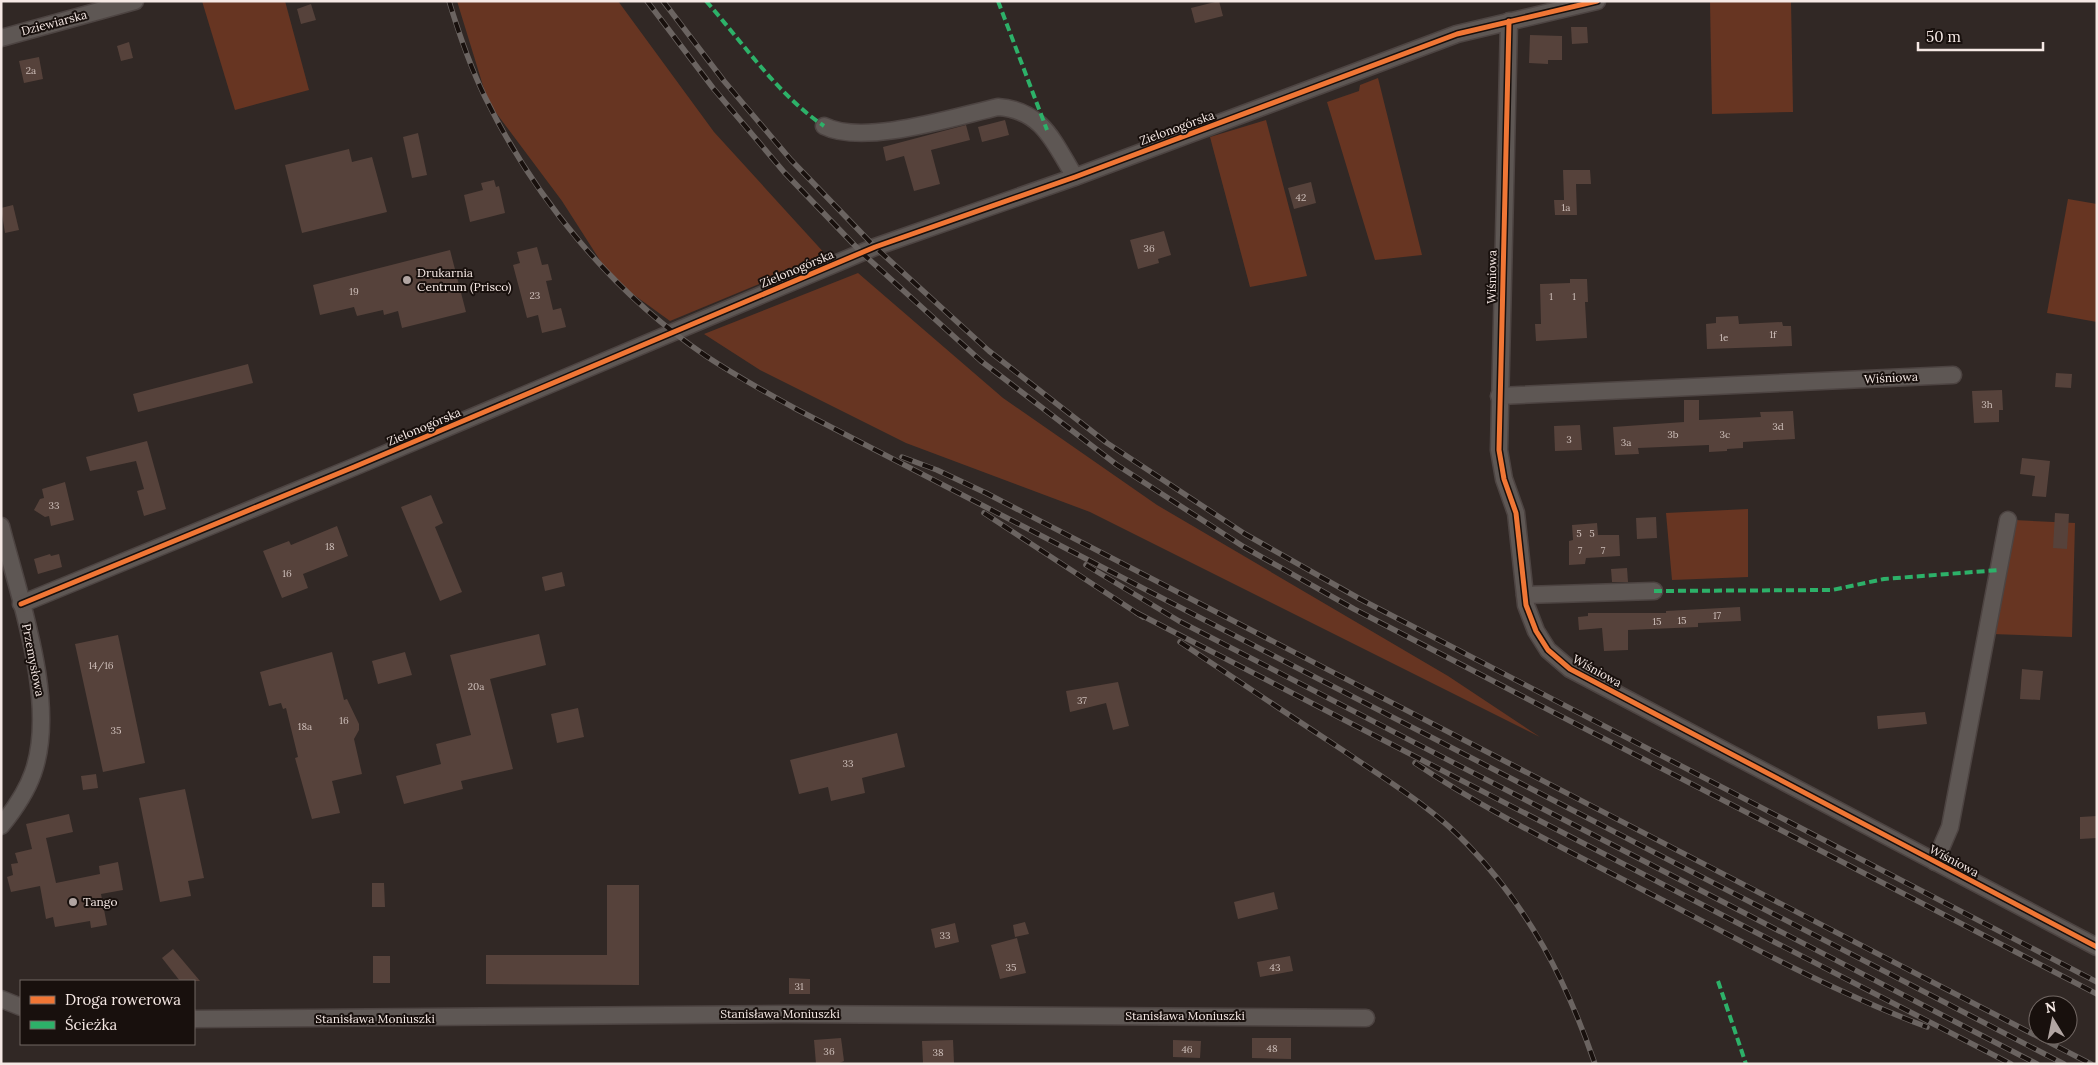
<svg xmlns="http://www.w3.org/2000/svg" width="2098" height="1065" font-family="Lora,serif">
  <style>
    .green { fill: #673522 }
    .building { fill: #56423b }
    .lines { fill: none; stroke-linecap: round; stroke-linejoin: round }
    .minor-casing { stroke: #4d4442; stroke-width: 19 }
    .minor { stroke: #5e5754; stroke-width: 16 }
    .rail-casing { stroke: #6b6461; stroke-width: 5.5 }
    .rail { stroke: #18100d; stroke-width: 4; stroke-dasharray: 11; stroke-linecap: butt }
    .quiet { stroke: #2db169; stroke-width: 4; stroke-dasharray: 8 4; stroke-linecap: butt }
    .cycleway-casing { stroke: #18100d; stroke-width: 8 }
    .cycleway { stroke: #f07635; stroke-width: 5 }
    .poi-dot { fill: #b1a5a2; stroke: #18100d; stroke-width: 2 }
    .labels { text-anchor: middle; stroke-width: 4; stroke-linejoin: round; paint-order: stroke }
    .number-label { font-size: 10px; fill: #cebfba }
    .street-label { font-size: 12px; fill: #f6e9e5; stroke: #18100d }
    .poi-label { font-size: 12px; fill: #f6e9e5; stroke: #18100d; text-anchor: start }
  </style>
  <rect width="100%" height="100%" fill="#312825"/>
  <!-- green -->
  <g class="green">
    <path d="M202,1H285L309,90L235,110Z"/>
    <path d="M457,1H618L714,132L827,256L670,321L612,279L562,201L488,102Z"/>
    <path d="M1710,1H1791L1793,112L1712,114Z"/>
    <path d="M1378,78L1422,255L1375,260L1327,102L1359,91L1360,85Z"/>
    <path d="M1266,120L1307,276L1250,287L1210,137Z"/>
    <path d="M2068,199L2097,204V322L2047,313Z"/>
    <path d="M858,273L1003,398L1157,505L1448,676L1540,737L1090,512L906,443L760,370L704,334Z"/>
    <path d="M1748,509V577L1672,580L1666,513Z"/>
    <path d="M2014,520L2075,523L2072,637L1992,634Z"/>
  </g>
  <!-- building -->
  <g class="building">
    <path d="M1219,1L1223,16L1195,23L1191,8Z"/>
    <path d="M311,4L316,20L301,24L297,9Z"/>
    <path d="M1571,27H1587L1588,43L1572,44Z"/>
    <path d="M1530,35L1562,36V60H1548V64L1529,63Z"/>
    <path d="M129,42L133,58L121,61L117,46Z"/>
    <path d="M39,57L43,79L24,83L19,61Z"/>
    <path d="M1005,120L1009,135L982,142L978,127Z"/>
    <path d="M966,125L970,140L931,150L940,184L914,191L904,156L886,161L883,147Z"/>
    <path d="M418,133L427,175L412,178L403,137Z"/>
    <path d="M349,149L352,162L372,157L387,212L302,233L285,165Z"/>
    <path d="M1563,170H1590L1591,184H1576L1577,215H1555L1554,200H1564Z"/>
    <path d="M494,180L496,187L499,186L505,213L470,222L464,195L483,190L481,183Z"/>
    <path d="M1311,182L1316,203L1294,209L1288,188Z"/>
    <path d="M13,205L19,230L5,233L1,208Z"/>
    <path d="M1164,231L1171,255L1158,259L1159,263L1138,269L1130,240Z"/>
    <path d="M537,247L542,265L548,264L552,280L546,281L553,310L561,308L566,327L542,333L538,315L527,318L513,265L520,263L517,252Z"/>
    <path d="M450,250L466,312L402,328L398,311L384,315L383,310L357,316L354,307L320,315L313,285Z"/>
    <path d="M1570,279H1587L1588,302H1585L1587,338L1536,341L1535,324H1541L1540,284L1570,283Z"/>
    <path d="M1738,316L1739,324L1782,322L1783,326H1791L1792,346L1707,349L1706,324L1716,323V317Z"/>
    <path d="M248,364L253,383L138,412L133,394Z"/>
    <path d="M2056,373L2072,374L2071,388L2055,387Z"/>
    <path d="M2002,390L2003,410H1999V422L1974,423L1972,391Z"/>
    <path d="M1684,400H1699V420L1761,417L1760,412L1793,411L1795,439L1743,442V448L1727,449V451L1709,452V445L1638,448L1639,454L1615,455L1613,427L1684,422Z"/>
    <path d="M1580,425L1582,450L1555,451L1554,426Z"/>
    <path d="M147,441L166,509L144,516L137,491L144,489L136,461L90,471L86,457Z"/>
    <path d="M2022,458L2050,461L2046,497L2032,496L2035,476L2020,474Z"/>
    <path d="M65,482L74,520L51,526L49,516L45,517L34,510L40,499L44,498L42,489Z"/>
    <path d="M431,495L443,523L435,527L462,592L440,601L401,507Z"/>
    <path d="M2055,513L2069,514L2067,549L2053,548Z"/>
    <path d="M1656,517L1657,538L1637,539L1636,518Z"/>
    <path d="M1597,523L1598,535H1619L1620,556L1586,558L1585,564L1569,565V541L1573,540L1572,525Z"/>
    <path d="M337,526L348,556L303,574L308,588L282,598L263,551L289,541L291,545Z"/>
    <path d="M50,554L51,556L59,554L62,567L38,574L34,559Z"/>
    <path d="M1627,568L1628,582H1612L1611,569Z"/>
    <path d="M562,572L565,586L545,591L542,577Z"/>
    <path d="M1740,607L1741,621L1698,623V627L1628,630V650L1604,651L1602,628L1579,630L1578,617L1588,616V613H1666V611Z"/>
    <path d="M539,634L546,665L490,679L513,769L461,781L463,789L404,804L396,776L441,764L436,744L471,735L450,655Z"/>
    <path d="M118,635L145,763L103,772L75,644Z"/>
    <path d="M332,652L344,700L347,699L359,724V730L354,739L362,774L332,781L340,813L312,819L295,758L298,757L286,708L283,709L281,703L269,706L260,672Z"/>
    <path d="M405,652L412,675L378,684L372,661Z"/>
    <path d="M2022,669L2043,671L2040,700L2020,699Z"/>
    <path d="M1118,682L1129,726L1113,730L1106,703L1070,712L1066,691Z"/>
    <path d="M578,708L584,737L557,743L551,714Z"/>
    <path d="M1925,712L1927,724L1878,729L1877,716Z"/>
    <path d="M897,733L905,767L862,778L865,793L831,801L828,787L799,794L790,760Z"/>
    <path d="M96,774L98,788L83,790L81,776Z"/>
    <path d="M185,789L204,878L188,881L191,896L160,902L139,798Z"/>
    <path d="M69,814L73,832L46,838L56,883L100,874L99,866L118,862L123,890L101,894L107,925L91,928L90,921L55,927L53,917L46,919L40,886L11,892L7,877L13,875L11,864L18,863L15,853L32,849L26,824Z"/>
    <path d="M2097,816V838L2080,839V817Z"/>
    <path d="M372,883H384L385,907H372Z"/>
    <path d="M607,885H639V985L486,984V955H607Z"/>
    <path d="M1274,892L1278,909L1238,919L1234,902Z"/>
    <path d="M1025,922L1029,934L1015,937L1013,925Z"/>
    <path d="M955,923L959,942L935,948L931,929Z"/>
    <path d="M1017,938L1026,973L1000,979L991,945Z"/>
    <path d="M173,949L200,981H180L162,958Z"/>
    <rect x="373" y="956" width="17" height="27"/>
    <path d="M1290,956L1293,971L1260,977L1257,962Z"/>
    <path d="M789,978L810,979V994H789Z"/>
    <path d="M841,1038L844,1061L837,1064H816L814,1040Z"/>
    <path d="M1252,1038H1291V1059L1252,1058Z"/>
    <path d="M953,1040L954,1063H923L922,1041Z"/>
    <path d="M1173,1040L1201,1041L1200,1058L1173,1057Z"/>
  </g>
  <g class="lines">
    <defs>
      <g id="minor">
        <path d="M1509,21L1499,450L1504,479L1516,513L1526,605L1536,631L1548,650L1570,669L2097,947"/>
        <path d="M1,38L135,1"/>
        <path d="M824,126C864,146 954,117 998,107C1043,110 1054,143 1075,177"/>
        <path d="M1499,396L1953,375"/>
        <path d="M1,526C19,597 58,703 33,773C26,793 14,810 1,826"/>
        <path d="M1525,595L1654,591"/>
        <path d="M21,604L354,467L875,247L1075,177L1457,34L1597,1"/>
        <path d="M1935,862L1950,827L2008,520"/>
        <path d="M1,999L21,1007"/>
        <path d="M194,1019L786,1014L1366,1018"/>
      </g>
    </defs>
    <!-- minor casing -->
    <use href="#minor" class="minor-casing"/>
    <!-- minor -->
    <use href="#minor" class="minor"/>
    <defs>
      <g id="rail">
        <path d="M449,1C459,34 470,66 485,97C535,199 612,292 706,356C736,376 767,393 798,410L2064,1064"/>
        <path d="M647,1L713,88L784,172L862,253L981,361L1117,465L1244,547L1354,609L2097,994"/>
        <path d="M663,1L724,81L791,160L875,247L989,351L1107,443L1245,534L1360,599L2097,982"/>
        <path d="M902,457L937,470L986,493L2091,1064"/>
        <path d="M984,513L1143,617"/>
        <path d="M1086,565L1179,621L2037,1064"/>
        <path d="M1137,613L2011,1064"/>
        <path d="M1180,642C1235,679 1289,715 1344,751C1386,780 1432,807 1467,844C1529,908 1566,980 1595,1064"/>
        <path d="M1415,763C1488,812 1569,851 1647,892C1739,940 1831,991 1927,1027"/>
      </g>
    </defs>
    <!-- rail casing -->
    <use href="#rail" class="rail-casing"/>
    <!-- rail -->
    <use href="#rail" class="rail"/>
    <!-- quiet -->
    <g class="quiet">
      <path d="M706,1C744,44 777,94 824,126"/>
      <path d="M998,1L1047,130"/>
      <path d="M1654,591L1832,590L1884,579L1999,570"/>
      <path d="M1718,981L1746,1064"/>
    </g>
    <defs>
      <g id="cycleway">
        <path d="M1509,21L1499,450L1504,479L1516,513L1526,605L1536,631L1548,650L1570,669L2097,947"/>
        <path d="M21,604L354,467L875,247L1075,177L1457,34L1597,1"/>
      </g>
    </defs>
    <!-- cycleway casing -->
    <use href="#cycleway" class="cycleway-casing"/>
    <!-- cycleway -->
    <use href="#cycleway" class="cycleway"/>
  </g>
  <!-- markers -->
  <g class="poi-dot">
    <circle cx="407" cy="280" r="5"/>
    <circle cx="73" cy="902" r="5"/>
  </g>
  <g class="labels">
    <!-- number labels -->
    <g class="number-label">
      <text x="31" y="74">2a</text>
      <text x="1301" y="201">42</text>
      <text x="1566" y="211">1a</text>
      <text x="1149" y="252">36</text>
      <text x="354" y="295">19</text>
      <text x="535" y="299">23</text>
      <text x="1551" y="300">1</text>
      <text x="1574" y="300">1</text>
      <text x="1773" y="338">1f</text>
      <text x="1724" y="341">1e</text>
      <text x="1987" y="408">3h</text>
      <text x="1778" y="430">3d</text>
      <text x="1673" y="438">3b</text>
      <text x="1725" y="438">3c</text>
      <text x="1569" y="443">3</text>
      <text x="1626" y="446">3a</text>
      <text x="54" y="509">33</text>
      <text x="1579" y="537">5</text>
      <text x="1592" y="537">5</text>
      <text x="330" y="550">18</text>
      <text x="1580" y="554">7</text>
      <text x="1603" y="554">7</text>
      <text x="287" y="577">16</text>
      <text x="1717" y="619">17</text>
      <text x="1682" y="624">15</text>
      <text x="1657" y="625">15</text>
      <text x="101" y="669">14/16</text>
      <text x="476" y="690">20a</text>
      <text x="1082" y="704">37</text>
      <text x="344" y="724">16</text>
      <text x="305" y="730">18a</text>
      <text x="116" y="734">35</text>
      <text x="848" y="767">33</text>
      <text x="945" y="939">33</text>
      <text x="1011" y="971">35</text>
      <text x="1275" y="971">43</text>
      <text x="799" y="990">31</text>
      <text x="1272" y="1052">48</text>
      <text x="1187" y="1053">46</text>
      <text x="829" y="1055">36</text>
      <text x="938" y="1056">38</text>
    </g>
    <!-- street labels -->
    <g class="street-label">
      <text transform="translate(54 23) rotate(-15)" y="4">Dziewiarska</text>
      <text transform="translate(1177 128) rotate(-20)" y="4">Zielonogórska</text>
      <text transform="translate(797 269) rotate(-23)" y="4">Zielonogórska</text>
      <text transform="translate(1492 277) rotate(-89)" y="4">Wiśniowa</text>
      <text transform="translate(1891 378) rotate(-3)" y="4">Wiśniowa</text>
      <text transform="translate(424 427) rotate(-23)" y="4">Zielonogórska</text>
      <text transform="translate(33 660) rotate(79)" y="4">Przemysłowa</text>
      <text transform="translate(1597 671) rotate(29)" y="4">Wiśniowa</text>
      <text transform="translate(1954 861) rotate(28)" y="4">Wiśniowa</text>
      <text x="780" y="1018">Stanisława Moniuszki</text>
      <text x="1185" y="1020">Stanisława Moniuszki</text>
      <text x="375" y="1023">Stanisława Moniuszki</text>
    </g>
    <!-- poi labels -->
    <g class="poi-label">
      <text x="417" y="277">Drukarnia<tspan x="417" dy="14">Centrum (Prisco)</tspan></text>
      <text x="83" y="906">Tango</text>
    </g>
  </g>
  <!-- border -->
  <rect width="2098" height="1065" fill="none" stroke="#f6e9e5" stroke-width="5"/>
  <!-- legend -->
  <rect x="20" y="980" width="175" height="65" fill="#18100d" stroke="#716763"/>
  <rect x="30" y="996" width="25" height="8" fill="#f07635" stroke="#716763"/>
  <text x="65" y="1005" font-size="15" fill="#f6e9e5">Droga rowerowa</text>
  <rect x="30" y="1021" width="25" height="8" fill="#2db169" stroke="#716763"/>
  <text x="65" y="1030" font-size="15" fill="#f6e9e5">Ścieżka</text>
  <!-- north arrow -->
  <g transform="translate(2053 1020) rotate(350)"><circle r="24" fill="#18100d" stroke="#716763"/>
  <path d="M0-4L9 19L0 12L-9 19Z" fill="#b1a5a2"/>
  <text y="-8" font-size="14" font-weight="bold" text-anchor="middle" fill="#f6e9e5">N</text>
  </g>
  <!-- scale -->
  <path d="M1918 42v8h125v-8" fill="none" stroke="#f6e9e5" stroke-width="2.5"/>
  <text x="1926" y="42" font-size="15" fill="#f6e9e5" stroke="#18100d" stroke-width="4" paint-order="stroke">50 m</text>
</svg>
